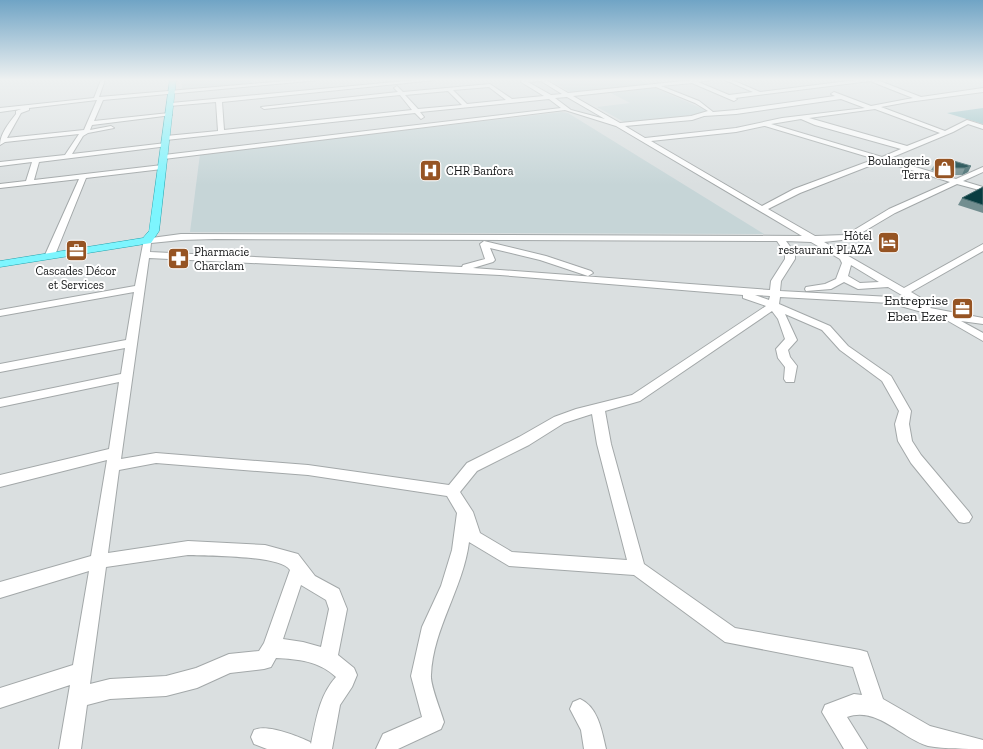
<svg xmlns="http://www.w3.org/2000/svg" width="983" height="749" font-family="'Zilla Slab',serif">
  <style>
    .built { fill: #c6d5d7 }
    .green { fill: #8ebdc2 }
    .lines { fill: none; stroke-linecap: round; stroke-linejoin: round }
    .minor-casing { stroke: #a3a8a9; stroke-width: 2 }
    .major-casing { stroke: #20a3ae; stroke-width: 1 }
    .minor { fill: #fff; fill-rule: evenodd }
    .major { fill: #7df5fe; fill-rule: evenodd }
    .wall { fill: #728e90 }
    .shaded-wall { fill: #486e71 }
    .building { fill: #093d41; stroke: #486e71 }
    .labels { text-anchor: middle; stroke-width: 4; stroke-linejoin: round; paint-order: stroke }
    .far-poi-label { font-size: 12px; fill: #151718; stroke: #fff; text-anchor: end }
    .poi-label { font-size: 14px; fill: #151718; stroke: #fff; text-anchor: end }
  </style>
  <rect width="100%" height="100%" fill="#dadfe0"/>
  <!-- built -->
  <g class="built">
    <path d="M182,80H251L253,85L182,91Z"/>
    <path d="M549,80H640L650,85L572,93Z"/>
    <path d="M653,87L708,111L707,113L628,123L624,122L597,107L630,103L609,92Z"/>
    <path d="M562,112L568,113L764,234L190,232L200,154Z"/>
  </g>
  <!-- green -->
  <path class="green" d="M983,108V124L947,113Z"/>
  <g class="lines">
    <defs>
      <g id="minor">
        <path d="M101,80H105L99,97L298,80H319L103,100L94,121L169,113L172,115L92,125L90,130L111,126L114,128L88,133L83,136L72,154L166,143L168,144V146L39,162L34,180L162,165L165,167L162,169L86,178L55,255L53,257H47L45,255L79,179L0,188V184L26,181L32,162L0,166V162L65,155L79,134L5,142L0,145C0,134 9,123 16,114V111L21,109L0,112V108L94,98ZM97,100L84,130L7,138L21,113L29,110V108Z"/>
        <path d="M416,80H435L222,102L224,130L412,110L400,95L264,109L261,107L398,92L394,88L397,86L403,92L490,84L512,99L544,96L521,82V80H546L568,93L693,80H710L698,82L729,95L753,92L725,80H732L760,92L856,80H877L921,97L983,88V92L908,102L881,107L945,131L967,120L983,125V129L968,124L953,132L888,159L956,179L983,167V172L963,181L983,187V191L957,184L895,213L851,239L824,242L904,288L983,244V251L911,292L931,304L932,306L930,308L983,318V324L961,321L983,333V341L943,318L890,303L780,297L779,304L830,326L848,346L891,376L911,411L909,424L912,441L921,455L969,512L972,517L969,522L964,523L959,522L911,463L898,441L895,424L899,411L882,381L840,350L822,330L785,314L797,340L788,350L790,357L797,366L794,382H786L784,379L785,367L778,358L776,349L785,339L778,319L772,311L640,401L605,411L611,444L644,564L735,628L860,650L867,652L883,699L930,726L983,740V749C965,749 946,749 928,746C901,738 877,706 847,717L867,749H844L822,712L825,705L854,694L862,695L853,667L725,642L634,575L509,566L469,542C463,589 433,628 431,675C430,685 441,711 444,722L441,729L398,749H376L383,734L422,717L411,676L422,627L441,586L452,550L457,513L447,496L308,475L156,463L119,470L108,553L188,541L265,545L298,554L315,576L339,589L347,609L338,655L354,668L357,675L352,687L340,705L332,749H267L254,744L251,737L254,730C267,724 297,736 310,742L311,744C316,720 319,696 336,677C319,661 298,659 276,658L271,667L264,669L230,673L197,688L166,696L110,699L87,705L81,749H59L70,685L0,708V688L73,665L89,571L0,598V582L91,556L107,460L0,487V475L109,449L119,382L0,407V399L121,374L125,348L0,372V364L126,340L134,292L0,316V310L135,286L144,239L181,234L802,236L616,126L565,110L164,159L161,157L164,155L561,108L549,99L420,112L424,117L421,119L415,113L166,140L163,138L166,136L218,131L216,102L169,106L171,103ZM541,81L562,94L551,95L528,82ZM870,81L913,98L871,106L834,92L831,94L835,96L736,110L713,112L699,101L661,86L692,83L734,101L737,99L735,98ZM489,87L506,100L467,104L453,90ZM656,87L695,103L708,111L691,116L620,123L573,96ZM448,91L462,105L418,109L405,95ZM567,97L605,119L571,110L555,98ZM841,99L865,108L782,118L736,128L645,138L625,126L692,120L704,116L736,114ZM875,109L940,133L907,146L809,118ZM801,119L815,125L901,149L882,157L771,124ZM764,126H765L875,159L794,189L762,206L651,141L736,132ZM882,161L950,182L889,209L846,235L815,236L768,209L800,193ZM215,239L777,241L785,253V259L771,281L770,290L473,268L493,262L495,260L490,248L540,260L588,276L593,273L591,271L546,256L484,241L480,244L485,259L463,265L462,267L150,252L151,243L181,240ZM786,241L811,242L840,259L842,263L836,279L825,284L806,287L805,289L806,291L831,289L844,282L858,289L888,287L917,304L891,297L780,291L781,281L795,259V253ZM149,258L500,275L743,295V298L766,306L632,395L576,409L554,417L519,437L467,463L449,485L308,465L156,453L121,459ZM851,265L879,282L860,283L848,276ZM755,295L770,296L769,300ZM592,414L597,444L627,560L512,552L480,533L473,512L460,492L477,471L529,445L564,423ZM188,555C208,556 280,555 290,570L264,643L259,651L229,654L196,668L166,676L110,679L90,684L106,567ZM301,585L326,600L329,609L321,647L303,642L283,639Z"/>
        <path d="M580,699C598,707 602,731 606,749H584L581,730L570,709L573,702Z"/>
      </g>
      <path id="major" d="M170,80H176L159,231L151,243L0,267V261L143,238L149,231Z"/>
    </defs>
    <!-- minor casing -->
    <use href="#minor" class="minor-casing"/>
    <!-- major casing -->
    <use href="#major" class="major-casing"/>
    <!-- minor -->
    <use href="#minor" class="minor"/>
    <!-- major -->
    <use href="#major" class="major"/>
  </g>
  <!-- wall -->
  <g class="wall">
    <path d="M935,164L971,166L968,172L962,175H947L931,170Z"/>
    <path d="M983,187V213L958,205L962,198Z"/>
  </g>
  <!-- shaded-wall -->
  <path class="shaded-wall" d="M971,166L968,172L962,175L965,168Z"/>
  <!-- building -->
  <g class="building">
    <path d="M947,159L971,166L965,168H950L935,164Z"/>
    <path d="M983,187V205L962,198Z"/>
  </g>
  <!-- sky -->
  <linearGradient id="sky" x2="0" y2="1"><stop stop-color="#70a4c5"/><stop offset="0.43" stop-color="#eef1f1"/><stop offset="1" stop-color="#eef1f1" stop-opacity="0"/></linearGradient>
  <rect width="983" height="185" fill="url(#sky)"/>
  <!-- icons -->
  <defs>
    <symbol id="shop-square" viewBox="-11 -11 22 22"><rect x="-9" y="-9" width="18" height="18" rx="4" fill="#965423" stroke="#fff"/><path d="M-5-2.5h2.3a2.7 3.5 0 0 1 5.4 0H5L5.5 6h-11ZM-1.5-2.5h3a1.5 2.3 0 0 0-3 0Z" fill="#fff"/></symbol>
    <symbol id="hospital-square" viewBox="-11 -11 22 22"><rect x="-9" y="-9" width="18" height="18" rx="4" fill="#965423" stroke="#fff"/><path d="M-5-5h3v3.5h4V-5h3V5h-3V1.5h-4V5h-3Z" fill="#fff"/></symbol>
    <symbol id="hotel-square" viewBox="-11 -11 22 22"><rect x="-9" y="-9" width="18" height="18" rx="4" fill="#965423" stroke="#fff"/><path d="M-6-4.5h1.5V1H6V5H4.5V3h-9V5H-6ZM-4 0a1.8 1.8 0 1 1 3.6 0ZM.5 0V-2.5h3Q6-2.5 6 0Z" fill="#fff"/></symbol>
    <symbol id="office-square" viewBox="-11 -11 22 22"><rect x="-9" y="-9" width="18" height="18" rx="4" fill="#965423" stroke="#fff"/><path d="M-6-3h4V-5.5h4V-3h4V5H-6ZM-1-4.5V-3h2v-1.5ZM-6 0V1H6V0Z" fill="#fff"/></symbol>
    <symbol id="pharmacy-square" viewBox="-11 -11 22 22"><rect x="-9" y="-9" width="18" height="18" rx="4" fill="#965423" stroke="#fff"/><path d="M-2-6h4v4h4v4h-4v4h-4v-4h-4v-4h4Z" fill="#fff"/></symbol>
  </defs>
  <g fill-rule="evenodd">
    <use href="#shop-square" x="932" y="156" width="25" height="25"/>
    <use href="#hospital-square" x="418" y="158" width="25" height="25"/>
    <use href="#hotel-square" x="876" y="230" width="25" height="25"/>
    <use href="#office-square" x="64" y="238" width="25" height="25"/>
    <use href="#pharmacy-square" x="166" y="246" width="25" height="25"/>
    <use href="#office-square" x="950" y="296" width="25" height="25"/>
  </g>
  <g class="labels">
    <!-- far-poi labels -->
    <g class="far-poi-label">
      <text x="930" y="165">Boulangerie<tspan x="930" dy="14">Terra</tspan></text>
      <text x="446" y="175" text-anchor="start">CHR Banfora</text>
      <text x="872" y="240">Hôtel<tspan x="872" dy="14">restaurant PLAZA</tspan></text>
      <text x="194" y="256" text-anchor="start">Pharmacie<tspan x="194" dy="14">Charclam</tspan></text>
      <text x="76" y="275" text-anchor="middle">Cascades Décor<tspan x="76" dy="14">et Services</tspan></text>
    </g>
    <!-- poi labels -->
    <g class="poi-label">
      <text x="948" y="305">Entreprise<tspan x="948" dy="16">Eben Ezer</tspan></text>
    </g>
  </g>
</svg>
